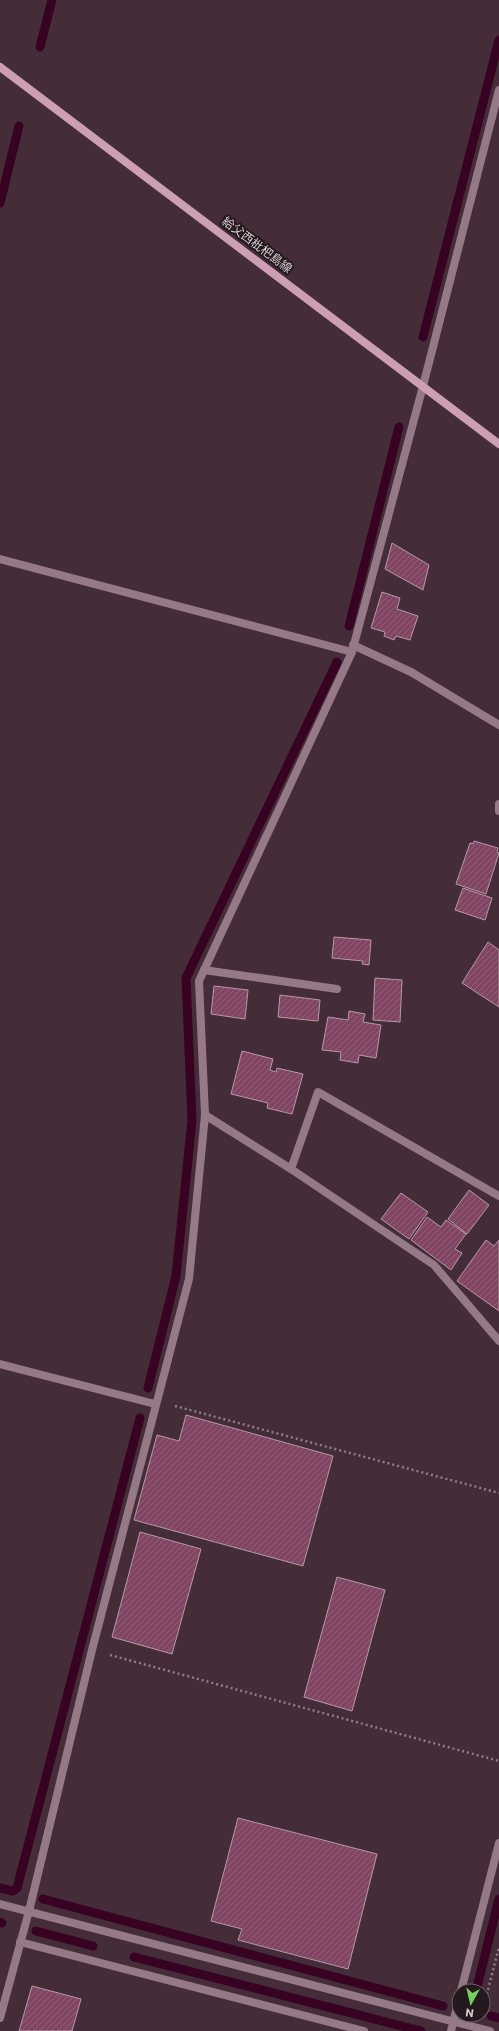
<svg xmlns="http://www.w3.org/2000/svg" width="499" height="2031" font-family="Commissioner,'Noto Sans JP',sans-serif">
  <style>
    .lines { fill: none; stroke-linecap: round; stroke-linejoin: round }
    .stream { stroke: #380223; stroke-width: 9 }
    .building { fill: url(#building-hatch); stroke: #b699a6 }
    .path { stroke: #917e87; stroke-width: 2.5; stroke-dasharray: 2 3; stroke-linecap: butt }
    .service { stroke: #967986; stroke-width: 8 }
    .minor { stroke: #967986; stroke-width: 8 }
    .secondary { stroke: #cd9fb4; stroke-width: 8 }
    .labels { text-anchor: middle; stroke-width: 4; stroke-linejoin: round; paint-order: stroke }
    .street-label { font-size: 12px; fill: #dccdd4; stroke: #23191e }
  </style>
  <defs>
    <pattern id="building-hatch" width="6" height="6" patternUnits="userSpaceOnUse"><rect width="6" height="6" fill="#814563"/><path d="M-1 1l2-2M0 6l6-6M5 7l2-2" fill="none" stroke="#925f78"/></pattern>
  </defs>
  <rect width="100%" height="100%" fill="#442d38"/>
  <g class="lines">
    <!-- stream -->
    <g class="stream">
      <path d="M40,47L52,0"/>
      <path d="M0,203L19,126"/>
      <path d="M423,337L499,40"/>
      <path d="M349,626L399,427"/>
      <path d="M148,1388L176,1276L192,1120L186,978L337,662"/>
      <path d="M0,1888L13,1891L17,1888L140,1418"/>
      <path d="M43,1899L443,2006"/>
      <path d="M0,1922L2,1923"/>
      <path d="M36,1931L93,1946"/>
      <path d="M134,1957L421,2031"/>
      <path d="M476,1991L499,1899"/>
      <path d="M491,2016L499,2018"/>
    </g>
  </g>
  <!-- building -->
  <g class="building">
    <path d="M392,543L429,565L423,590L385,569Z"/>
    <path d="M382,592L400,598L397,609L418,616L410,640L396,636L394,640L384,636L385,632L371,628Z"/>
    <path d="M474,841L498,848L497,852L499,853L486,894L456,884L470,843L473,844Z"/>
    <path d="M463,888L492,898L485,920L455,910Z"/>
    <path d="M334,937L371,940L369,965L362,964L363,961L332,958Z"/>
    <path d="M488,942L499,950V1007L462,983Z"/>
    <path d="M375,978L402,980L400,1022L373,1020Z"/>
    <path d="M214,986L248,990L245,1019L211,1014Z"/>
    <path d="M280,995L320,1000L318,1021L278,1017Z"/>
    <path d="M349,1011L365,1014L363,1022L381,1025L376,1058L359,1055L358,1063L340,1060L341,1052L322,1050L328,1017L348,1020Z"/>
    <path d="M242,1051L273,1059L270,1070L276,1072L277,1068L303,1074L292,1114L267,1108L268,1103L231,1094Z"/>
    <path d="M469,1190L489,1205L467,1234L448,1219Z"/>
    <path d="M401,1193L428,1212L409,1239L381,1219Z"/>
    <path d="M427,1217L441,1227L446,1220L466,1234L455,1249L462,1253L451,1270L411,1240Z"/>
    <path d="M486,1240L494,1246L499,1240V1311L457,1281Z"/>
    <path d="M186,1415L333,1456L303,1566L134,1520L157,1435L179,1441Z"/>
    <path d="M140,1532L201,1549L172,1654L112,1637Z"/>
    <path d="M337,1577L385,1590L352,1711L304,1697Z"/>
    <path d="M238,1818L377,1854L348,1969L238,1940L242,1929L211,1921Z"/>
    <path d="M32,1986L81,1999L72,2031H19Z"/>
  </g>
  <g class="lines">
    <!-- path -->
    <g class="path">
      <path d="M175,1406L499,1493"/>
      <path d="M110,1655L499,1761"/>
      <path d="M483,2009L499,1947"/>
    </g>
    <!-- service -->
    <path class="service" d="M204,970L337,989"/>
    <!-- minor -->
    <g class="minor">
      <path d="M0,559L352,652"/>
      <path d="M353,645L411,672L499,725"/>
      <path d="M499,804V811"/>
      <path d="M205,1115L291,1169L434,1265L499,1341"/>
      <path d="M291,1169L318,1092L499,1196"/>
      <path d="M0,1364L155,1404"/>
      <path d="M0,1904L490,2031"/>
      <path d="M20,1942L364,2031"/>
      <path d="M461,1991L499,1843"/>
      <path d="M0,2018L29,1911L92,1650L189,1279L205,1115L199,981L352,652L423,386L499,90"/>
      <path d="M451,2031L459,1999"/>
    </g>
    <!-- secondary -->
    <path class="secondary" d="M0,67L499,444"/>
  </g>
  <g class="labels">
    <!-- street labels -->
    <g class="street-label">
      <text transform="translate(257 245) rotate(37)" y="4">給父西枇杷島線</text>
    </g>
  </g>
  <!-- north arrow -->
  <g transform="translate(471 2003) rotate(188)"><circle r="19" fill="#23191e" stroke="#6d6167"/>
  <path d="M0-3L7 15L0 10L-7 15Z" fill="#74d25c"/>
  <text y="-6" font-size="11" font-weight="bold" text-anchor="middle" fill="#dccdd4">N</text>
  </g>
</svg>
